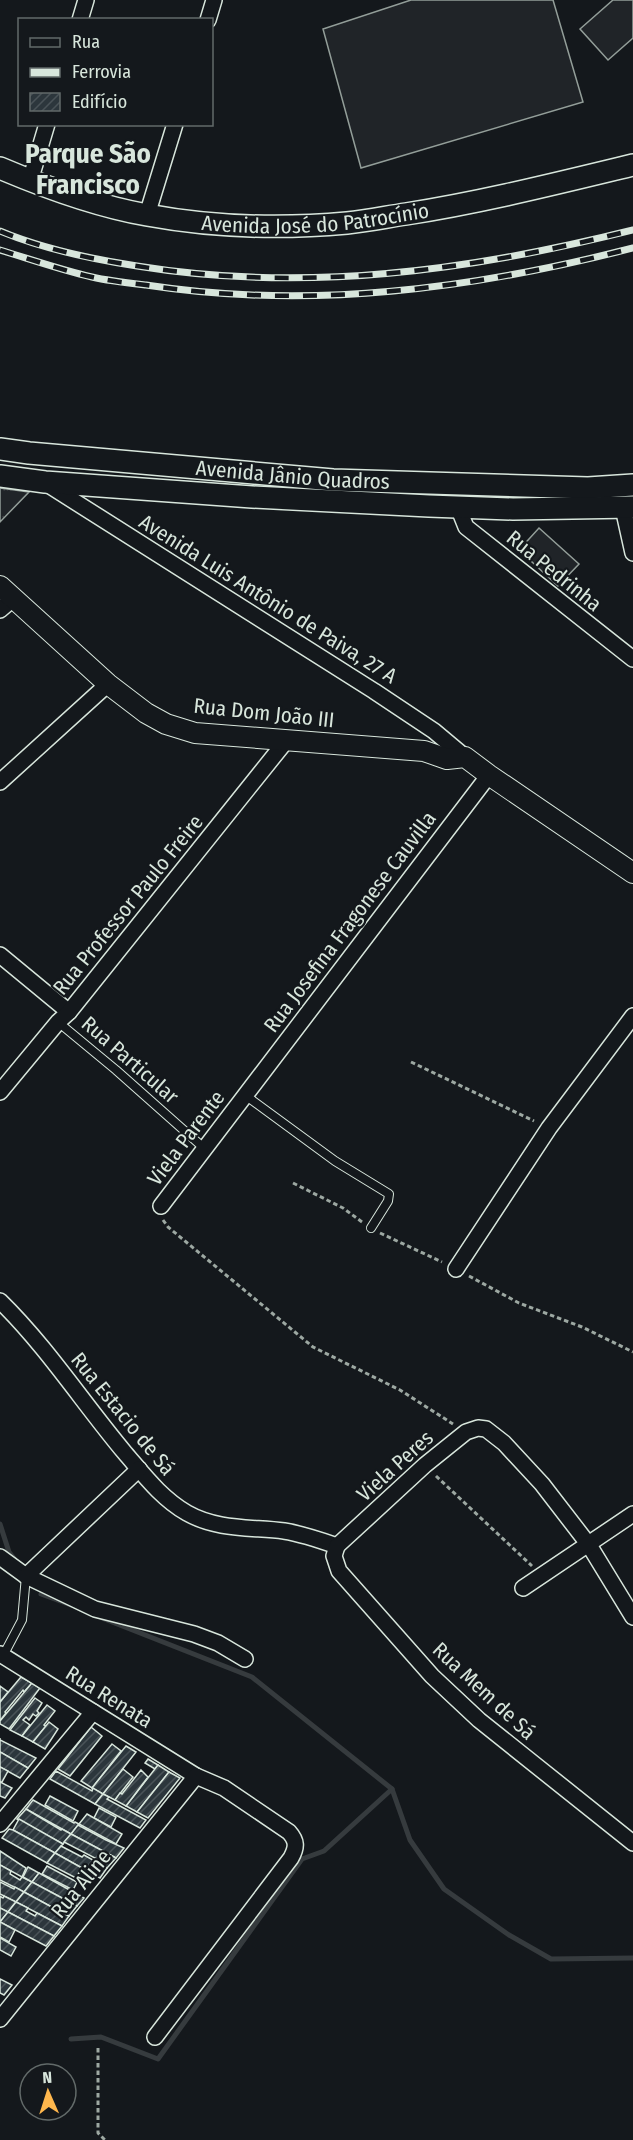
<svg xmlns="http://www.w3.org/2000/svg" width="633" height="2140" font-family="'Fira Sans Condensed',sans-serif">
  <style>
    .park { fill: url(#park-tufts); stroke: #939e99; stroke-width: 1.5 }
    .pitch { fill: #202428; stroke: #939e99; stroke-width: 1.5 }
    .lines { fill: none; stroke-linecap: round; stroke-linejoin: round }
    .stream { stroke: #363b3e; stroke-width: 5 }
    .building { fill: url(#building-hatch); stroke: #d8e6dc; stroke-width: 1.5 }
    .service-casing { stroke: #d8e6dc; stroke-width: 10 }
    .minor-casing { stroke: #d8e6dc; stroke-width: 18 }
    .tertiary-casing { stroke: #d8e6dc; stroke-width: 22 }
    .secondary-casing { stroke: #d8e6dc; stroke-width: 24 }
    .path { stroke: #9da8a2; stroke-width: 3; stroke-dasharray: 4.5 3; stroke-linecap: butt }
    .service { stroke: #14181c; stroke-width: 8 }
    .minor { stroke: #14181c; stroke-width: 15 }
    .tertiary { stroke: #14181c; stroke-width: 20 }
    .secondary { stroke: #14181c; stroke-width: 21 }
    .rail-casing { stroke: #d8e6dc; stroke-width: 7 }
    .rail { stroke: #14181c; stroke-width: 4.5; stroke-dasharray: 14; stroke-linecap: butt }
    .labels { text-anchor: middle; stroke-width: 4.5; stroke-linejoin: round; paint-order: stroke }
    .street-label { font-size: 21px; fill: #d8e6dc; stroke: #14181c }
    .district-label { font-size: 27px; font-weight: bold; fill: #d8e6dc; stroke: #14181c }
  </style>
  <defs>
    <pattern id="park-tufts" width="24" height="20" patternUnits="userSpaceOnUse" patternTransform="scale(1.5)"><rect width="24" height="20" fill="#202428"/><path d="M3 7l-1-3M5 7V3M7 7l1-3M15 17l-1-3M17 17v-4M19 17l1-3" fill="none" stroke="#404447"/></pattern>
    <pattern id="building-hatch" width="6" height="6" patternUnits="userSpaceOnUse" patternTransform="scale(1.5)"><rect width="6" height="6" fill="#2c363c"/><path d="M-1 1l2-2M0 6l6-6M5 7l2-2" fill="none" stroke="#4a5358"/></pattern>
  </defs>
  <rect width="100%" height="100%" fill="#14181c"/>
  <!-- park -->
  <path class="park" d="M0,488L29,492L0,522Z"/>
  <!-- pitch -->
  <g class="pitch">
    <path d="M411,0H553L583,102L361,168L323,29Z"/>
    <path d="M613,0H633V38L608,60L580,29Z"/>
    <path d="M539,528L579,564L558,586L519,550Z"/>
  </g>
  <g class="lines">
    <!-- stream -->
    <g class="stream">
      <path d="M0,1524L9,1552L16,1561"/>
      <path d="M41,1594L71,1605"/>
      <path d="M102,1618L252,1677L392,1789L410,1840L444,1889L509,1935L551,1959L633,1958"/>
      <path d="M71,2039L101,2037L158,2059L302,1859L324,1851L392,1789"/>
    </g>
  </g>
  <!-- building -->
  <g class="building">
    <path d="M21,1677L32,1683L24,1692L23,1690L5,1712L6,1713L0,1721V1702Z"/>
    <path d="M32,1683L40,1688L9,1729L0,1724V1721Z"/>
    <path d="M0,1686L8,1692L0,1702Z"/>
    <path d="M35,1698L42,1703L37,1711L39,1713L36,1716L33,1714L29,1720L26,1717L23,1720L30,1725L22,1736L10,1730Z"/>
    <path d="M47,1705L55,1711L44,1725L46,1726L33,1742L22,1736Z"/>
    <path d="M49,1722L58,1729L45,1749L33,1742Z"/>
    <path d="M91,1727L102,1736L70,1776L58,1769Z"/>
    <path d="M0,1738V1740L36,1758L28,1768L0,1752Z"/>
    <path d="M112,1744L121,1751L92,1788L81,1781Z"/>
    <path d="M126,1746L136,1752L103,1794L92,1788Z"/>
    <path d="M0,1752L28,1768L20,1778L0,1767Z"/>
    <path d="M148,1759L158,1765L155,1769L145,1763Z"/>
    <path d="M158,1765L169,1772L137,1812L126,1806Z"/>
    <path d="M0,1767L8,1771L2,1782H0Z"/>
    <path d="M123,1769L133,1777L115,1800L103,1794Z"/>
    <path d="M141,1770L148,1777L126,1806L115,1800L120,1793L122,1794Z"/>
    <path d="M56,1771L92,1791L93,1788L103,1794L95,1804L50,1779Z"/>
    <path d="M169,1772L180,1778L148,1818L137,1812Z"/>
    <path d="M0,1782L12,1788L5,1798L0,1796Z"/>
    <path d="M103,1794L109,1797L107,1799L146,1820L140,1828L95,1804Z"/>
    <path d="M50,1796L78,1811L73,1821L45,1805Z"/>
    <path d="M33,1800L74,1823L75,1822L79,1824L71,1834L26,1809Z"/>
    <path d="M99,1808L116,1817L111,1827L94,1818Z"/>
    <path d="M26,1809L61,1830L62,1829L71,1834L63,1844L17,1819Z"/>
    <path d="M87,1814L122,1834L116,1844L79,1824Z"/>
    <path d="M19,1819L63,1844L55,1853L13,1830Z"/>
    <path d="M78,1825L106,1840L124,1848L116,1858L71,1834Z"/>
    <path d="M9,1829L13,1830L55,1853L47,1863L2,1838Z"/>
    <path d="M71,1834L116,1858L107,1868L98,1863L99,1860L64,1842Z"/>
    <path d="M61,1846L82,1857L84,1855L107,1868L100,1878L55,1853Z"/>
    <path d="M0,1851L26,1868L22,1877L0,1865Z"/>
    <path d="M55,1853L82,1868L76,1878L47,1863Z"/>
    <path d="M0,1865L11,1871L10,1874L20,1880L22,1877L32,1882L24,1892L0,1880Z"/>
    <path d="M47,1866L77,1882L73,1890L42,1874Z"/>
    <path d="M28,1867L39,1873L32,1882L23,1877Z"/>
    <path d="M39,1873L84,1898L77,1906L32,1882Z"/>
    <path d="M0,1882L14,1889L15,1887L24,1892L16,1902L0,1894Z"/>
    <path d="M32,1882L77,1906L69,1916L62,1913L63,1911H59L24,1892Z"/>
    <path d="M24,1892L59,1911L69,1916L62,1926L16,1902Z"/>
    <path d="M0,1896L3,1898L4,1896L16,1902L8,1912L0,1908Z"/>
    <path d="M16,1902L28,1908L26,1911L35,1916L37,1913L62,1926L54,1936L8,1912Z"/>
    <path d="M0,1908L8,1912L0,1922Z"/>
    <path d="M8,1912L54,1936L46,1946L0,1922Z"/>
    <path d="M0,1922L15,1930L9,1942L0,1937Z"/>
    <path d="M0,1938L16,1947L11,1956L0,1950Z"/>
    <path d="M0,1979L12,1985L4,1995L0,1993Z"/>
  </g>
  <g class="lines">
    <defs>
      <g id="service">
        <path d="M58,1022L116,1070L205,1149"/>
        <path d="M245,1095L335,1161L389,1194L388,1201L371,1228"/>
        <path d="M3,1656L22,1620L26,1576"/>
      </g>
      <g id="minor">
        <path d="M80,20L86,0"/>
        <path d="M208,20L214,0"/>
        <path d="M30,181L47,124"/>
        <path d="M147,215L175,124"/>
        <path d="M47,484L374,691L434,731L465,757"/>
        <path d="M458,507L466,527L633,659"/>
        <path d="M623,508L633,553"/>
        <path d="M0,610L14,598"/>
        <path d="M0,782L108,684"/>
        <path d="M0,955L69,1012"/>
        <path d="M0,1092L58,1022L69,1012L286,741"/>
        <path d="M161,1206L489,775"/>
        <path d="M456,1269L549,1128L633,1016"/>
        <path d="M0,1301C47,1347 83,1403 125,1453C144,1475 161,1498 187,1513C217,1530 251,1527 284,1531C303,1534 320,1540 337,1546"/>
        <path d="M337,1546L425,1465L466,1432L478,1428L486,1429L504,1443L542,1484L589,1545L633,1617"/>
        <path d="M337,1546L334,1556L339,1571L432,1676L479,1720L633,1843"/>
        <path d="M0,1557L26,1576L95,1609L194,1634L218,1643L245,1659"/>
        <path d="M26,1576L139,1469"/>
        <path d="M523,1588L633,1514"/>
        <path d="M0,1654L196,1776L224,1788L289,1832C297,1841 297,1847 291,1858L155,2037"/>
        <path d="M0,1824L93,1712"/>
        <path d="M0,2019L196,1776"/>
      </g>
      <path id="tertiary" d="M0,586L108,684L146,713L166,724L195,733L424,751L447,759L465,757L489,775L633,873"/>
      <g id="secondary">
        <path id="s1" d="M0,168C47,188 96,206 147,215C212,227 281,229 347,223C367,221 386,217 406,214C483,202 558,183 633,165"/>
        <path id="s2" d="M0,449L29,453L333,480L588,488L633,485"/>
        <path d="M0,476L45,482L252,497L429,506L513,509L633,507"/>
      </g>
    </defs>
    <!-- service casing -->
    <use href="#service" class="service-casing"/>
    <!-- minor casing -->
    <use href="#minor" class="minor-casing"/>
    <!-- tertiary casing -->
    <use href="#tertiary" class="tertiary-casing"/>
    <!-- secondary casing -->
    <use href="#secondary" class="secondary-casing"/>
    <!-- path -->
    <g class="path">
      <path d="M411,1062L534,1121"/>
      <path d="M293,1183L343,1208L362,1222"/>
      <path d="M163,1220L168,1227L313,1347L400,1390L453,1424"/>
      <path d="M380,1233L442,1262"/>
      <path d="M469,1276L519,1303L582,1327L633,1352"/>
      <path d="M436,1476L532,1566"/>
      <path d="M98,2048V2133L105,2140"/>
    </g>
    <!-- service -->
    <use href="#service" class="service"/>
    <!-- minor -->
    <use href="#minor" class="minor"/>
    <!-- tertiary -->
    <use href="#tertiary" class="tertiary"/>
    <!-- secondary -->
    <use href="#secondary" class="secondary"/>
    <defs>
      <g id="rail">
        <path d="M0,231C43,249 91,259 137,266C305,293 469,271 633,230"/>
        <path d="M0,250C30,259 61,270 92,277C109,281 128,283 146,285C310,310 473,289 633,248"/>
      </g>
    </defs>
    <!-- rail casing -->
    <use href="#rail" class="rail-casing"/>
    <!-- rail -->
    <use href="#rail" class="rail"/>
  </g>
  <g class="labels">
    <!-- street labels -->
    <g class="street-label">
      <text dy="7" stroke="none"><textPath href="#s1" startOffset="324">Avenida José do Patrocínio</textPath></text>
      <text dy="7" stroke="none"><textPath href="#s2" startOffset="294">Avenida Jânio Quadros</textPath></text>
      <text transform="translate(554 571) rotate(39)" y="7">Rua Pedrinha</text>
      <text transform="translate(268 599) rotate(32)" y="7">Avenida Luis Antônio de Paiva, 27 A</text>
      <text transform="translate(264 713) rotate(6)" y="7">Rua Dom João III</text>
      <text transform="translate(128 905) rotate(-51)" y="7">Rua Professor Paulo Freire</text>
      <text transform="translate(350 922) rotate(-53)" y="7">Rua Josefina Fragonese Cauvilla</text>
      <text transform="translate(130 1060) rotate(41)" y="7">Rua Particular</text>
      <text transform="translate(186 1138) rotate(-53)" y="7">Viela Parente</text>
      <text transform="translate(123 1414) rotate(51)" y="7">Rua Estacio de Sá</text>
      <text transform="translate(395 1466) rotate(-42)" y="7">Viela Peres</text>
      <text transform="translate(484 1691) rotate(43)" y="7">Rua Mem de Sá</text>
      <text transform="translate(109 1697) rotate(32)" y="7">Rua Renata</text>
      <text transform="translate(81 1884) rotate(-51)" y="7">Rua Aline</text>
    </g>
    <!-- district labels -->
    <g class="district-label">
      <text x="88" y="163">Parque São<tspan x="88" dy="31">Francisco</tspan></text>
    </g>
  </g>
  <!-- legend -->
  <rect x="18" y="18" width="195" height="108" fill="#14181c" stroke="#626a69" stroke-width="1.5"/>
  <rect x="30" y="38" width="30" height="9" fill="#14181c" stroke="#626a69" stroke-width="1.5"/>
  <text x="72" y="48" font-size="18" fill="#d8e6dc">Rua</text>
  <rect x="30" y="68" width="30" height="9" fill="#d8e6dc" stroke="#626a69" stroke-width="1.5"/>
  <text x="72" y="78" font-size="18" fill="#d8e6dc">Ferrovia</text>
  <rect x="30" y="93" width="30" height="18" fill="url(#building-hatch)" stroke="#626a69" stroke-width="1.5"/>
  <text x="72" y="108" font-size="18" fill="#d8e6dc">Edifício</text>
  <!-- north arrow -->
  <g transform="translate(48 2092) rotate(357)"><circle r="28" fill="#14181c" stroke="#626a69" stroke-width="1.5"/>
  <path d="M0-4.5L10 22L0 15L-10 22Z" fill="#ffb74d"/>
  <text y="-9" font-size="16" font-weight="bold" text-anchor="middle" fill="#d8e6dc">N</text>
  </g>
</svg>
